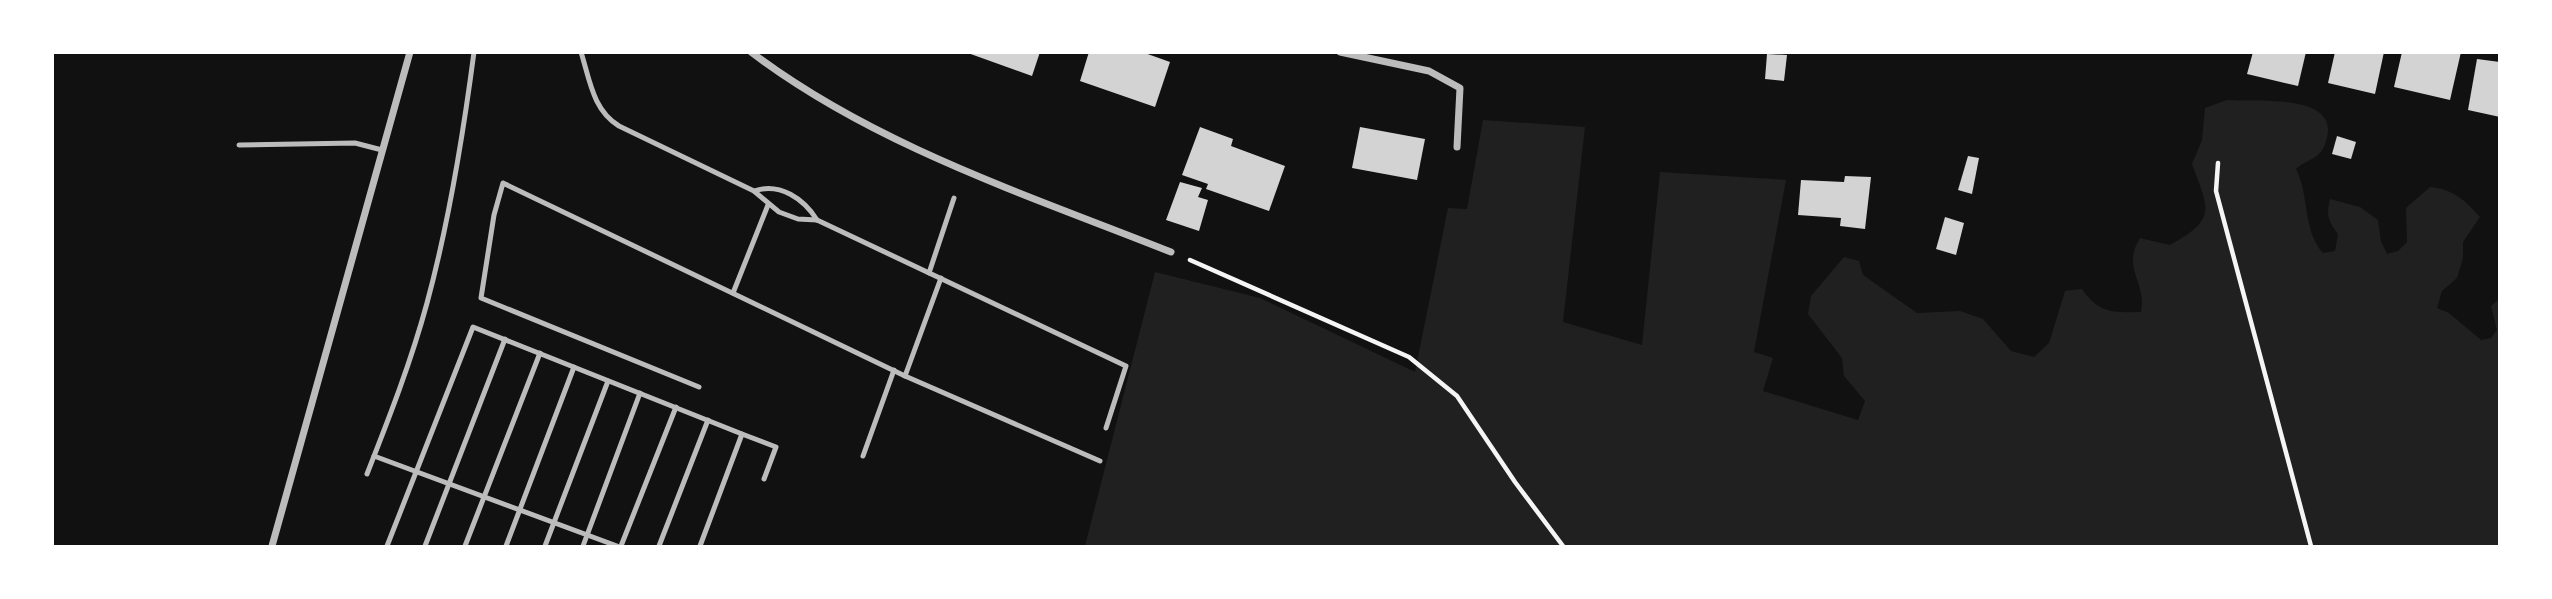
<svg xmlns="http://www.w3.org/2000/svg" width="2552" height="599" font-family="'Varela Round',sans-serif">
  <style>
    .green { fill: #202020 }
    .building { fill: #d3d3d3 }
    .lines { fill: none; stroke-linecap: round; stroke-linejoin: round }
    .path { stroke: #f5f5f5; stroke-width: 4.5 }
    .service { stroke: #bcbcbc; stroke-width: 5 }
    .minor { stroke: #bcbcbc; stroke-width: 7 }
  </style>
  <rect width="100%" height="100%" fill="#111"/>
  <!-- green -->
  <path class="green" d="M2227,100C2251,102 2327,94 2328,129C2328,137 2325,148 2319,154C2313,160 2303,162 2296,169C2310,197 2302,229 2323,253L2335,251L2338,234C2328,221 2326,215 2330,199L2360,207L2378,220L2381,241L2387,254L2398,251L2407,242L2406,208L2430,187C2453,189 2465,200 2480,217L2463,242V258L2457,278L2442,291L2437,308L2449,313L2481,340L2491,338L2497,330L2491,306L2499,299V546H1085L1155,272L1260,298L1415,372L1448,208L1467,209L1483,120L1585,127L1563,322L1642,345L1660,172L1786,180L1754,352L1773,358L1763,391L1858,420L1865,401L1844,376L1842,358L1808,314L1811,296L1844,257L1859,261L1863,275L1917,313L1960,311L1983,319L2011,351L2034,357L2049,343L2065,291L2082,289C2098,313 2114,313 2141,312C2147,282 2121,269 2140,238L2170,245C2217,219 2209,210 2192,164L2202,140L2205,108Z"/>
  <!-- building -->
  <g class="building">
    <path d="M965,52H1040L1032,76Z"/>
    <path d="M1089,52H1142L1170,62L1155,107L1080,81Z"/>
    <path d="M2253,52H2306L2298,86L2247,74Z"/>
    <path d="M2335,52H2384L2375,94L2328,83Z"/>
    <path d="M2402,52H2461L2450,100L2394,87Z"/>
    <path d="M1767,54L1787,55L1784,81L1765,79Z"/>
    <path d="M2477,59L2500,62V117L2468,110Z"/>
    <path d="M1200,127L1233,139L1231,146L1285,166L1269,211L1206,189L1208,184L1182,175Z"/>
    <path d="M1360,127L1425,139L1417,180L1352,168Z"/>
    <path d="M2337,136L2356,142L2351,159L2332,154Z"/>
    <path d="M1968,156L1979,158L1972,194L1958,190Z"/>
    <path d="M1845,176L1871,177L1865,229L1840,226L1841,218L1798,215L1801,180L1844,182Z"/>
    <path d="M1180,182L1202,188L1198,197L1208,200L1199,231L1166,220Z"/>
    <path d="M1945,217L1964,223L1956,255L1936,249Z"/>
  </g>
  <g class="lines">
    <!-- path -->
    <g class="path">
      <path d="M2218,163L2216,191L2311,546"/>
      <path d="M1190,260L1409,357L1457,396L1515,482L1563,546"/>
    </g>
    <!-- service -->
    <g class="service">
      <path d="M581,52C590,81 593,110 619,126L754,191L779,212L798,219L817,220L1126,366L1106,428"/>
      <path d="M239,145L355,143L382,150"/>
      <path d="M754,191C780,182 804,199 817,220"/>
      <path d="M929,273L954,198"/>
      <path d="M733,293L768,205"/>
      <path d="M905,376L941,278"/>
      <path d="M699,387L481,298L494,215L503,183L905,376L1100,461"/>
      <path d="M374,456L617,546"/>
      <path d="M863,456L894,370"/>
      <path d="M367,474C389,418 411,362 427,303C449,222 463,136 474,52"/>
      <path d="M387,546L473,327L742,434"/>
      <path d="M425,546L505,339"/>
      <path d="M465,546L540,353"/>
      <path d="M506,546L574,367"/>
      <path d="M545,546L608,381"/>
      <path d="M583,546L640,393"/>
      <path d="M621,546L676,407"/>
      <path d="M659,546L708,420"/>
      <path d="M700,546L742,434L776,447L764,479"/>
    </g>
    <!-- minor -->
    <g class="minor">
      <path d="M751,52C875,146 1028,195 1171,252"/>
      <path d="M1340,52L1429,71L1460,88L1457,147"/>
      <path d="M272,546L410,52"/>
    </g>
  </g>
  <!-- border -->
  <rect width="2552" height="599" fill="none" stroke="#ffffff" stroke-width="108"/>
</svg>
